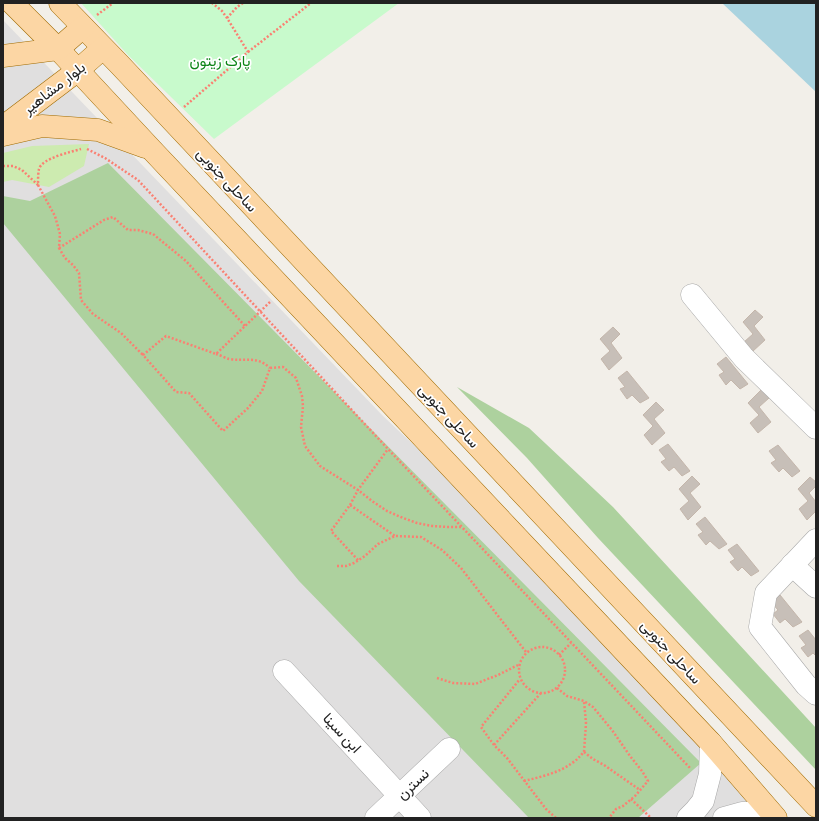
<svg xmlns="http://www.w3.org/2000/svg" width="819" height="821" font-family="Signika,Vazirmatn,sans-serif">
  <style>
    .residential { fill: #e0dfdf }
    .grass { fill: #cdebb0 }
    .forest { fill: #add19e }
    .park { fill: #c8facc }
    .water { fill: #aad3df }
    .building { fill: #c7bfb8; stroke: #c4b6ab }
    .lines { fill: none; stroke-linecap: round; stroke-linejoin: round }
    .minor-casing { stroke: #a9a9a9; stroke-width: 23 }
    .major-casing { stroke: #a06b00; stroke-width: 23 }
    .path { stroke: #fa8072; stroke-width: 2.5; stroke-dasharray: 2 2; stroke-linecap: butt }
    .minor { stroke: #fff; stroke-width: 22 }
    .major { stroke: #fcd6a4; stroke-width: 22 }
    .labels { text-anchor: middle; stroke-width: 3.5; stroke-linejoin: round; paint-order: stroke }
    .park-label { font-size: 15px; fill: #0c8416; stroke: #fff }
    .street-label { font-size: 15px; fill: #222; stroke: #fff }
  </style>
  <rect width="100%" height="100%" fill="#f2efe9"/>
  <!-- residential -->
  <path class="residential" d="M3,20L383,416L560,583L761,818H3Z"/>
  <!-- grass -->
  <path class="grass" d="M89,144L84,166L49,187L12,180L3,182V153L32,146Z"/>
  <!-- forest -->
  <g class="forest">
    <path d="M108,163L701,763L638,818H529L299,581L3,223V196L30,201Z"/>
    <path d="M457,387L529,428L613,507L816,728V770L598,538L527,458Z"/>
  </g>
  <!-- park -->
  <path class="park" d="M81,3H399L214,139L128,55Z"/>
  <!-- water -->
  <path class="water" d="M722,3H816V92Z"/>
  <!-- building -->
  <g class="building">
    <path d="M755,310L763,317L754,326L765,340L752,352L744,342L753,334L743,322Z"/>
    <path d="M613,327L620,334L611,343L622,358L609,370L601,359L610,351L600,339Z"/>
    <path d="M726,357L748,384L740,389L731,380L726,385L719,375L724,372L717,364Z"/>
    <path d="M627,371L649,398L640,403L632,395L627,399L620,389L625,387L618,378Z"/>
    <path d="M761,390L769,398L759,407L771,422L758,433L750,423L759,415L748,403Z"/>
    <path d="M656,402L664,410L654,419L665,433L652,445L644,435L653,426L643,415Z"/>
    <path d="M668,444L690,471L682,476L674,467L669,471L661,462L666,459L659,450Z"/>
    <path d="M778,445L800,471L792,477L783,468L779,472L771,463L776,460L769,451Z"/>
    <path d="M692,476L700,484L690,493L701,507L688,520L680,509L689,501L679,489Z"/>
    <path d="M810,477L816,482V486L809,493L816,502V511L807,520L799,509L808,501L798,489Z"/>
    <path d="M705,517L727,544L719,549L710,541L706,545L698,535L703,532L696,524Z"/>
    <path d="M737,544L759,571L751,576L742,567L738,571L730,562L735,559L728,550Z"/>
    <path d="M780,595L802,622L793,627L785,619L780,623L773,614L778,610L771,602Z"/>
    <path d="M808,630L816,640V656L813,653L808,657L801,648L806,645L799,636Z"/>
  </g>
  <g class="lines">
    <defs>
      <g id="minor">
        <path d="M692,295L744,358L816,428"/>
        <path d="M816,540L766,593L760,627L806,685L816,694"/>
        <path d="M792,565L816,587"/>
        <path d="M284,671L420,818"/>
        <path d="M376,818L449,749"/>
        <path d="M688,818L695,811L703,801L710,774L711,743"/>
        <path d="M724,818L742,813L770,812"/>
      </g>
      <g id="major">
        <path d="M12,3L58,49L151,149L711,743L776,818"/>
        <path d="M60,3L120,65L816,806"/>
        <path d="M3,56L58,49L83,27"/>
        <path d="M3,127L77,71L103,48"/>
        <path d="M3,135L42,126L98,130L145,147"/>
      </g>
    </defs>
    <!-- minor casing -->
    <use href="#minor" class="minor-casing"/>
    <!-- major casing -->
    <use href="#major" class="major-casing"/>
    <!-- path -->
    <g class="path">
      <path d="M97,15L113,3"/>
      <path d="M227,18L237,7L243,3"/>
      <path d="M248,52L311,3"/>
      <path d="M184,107L248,52L227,18L222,11L212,3"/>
      <path d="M87,149L105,158L138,180L388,449L691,769"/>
      <path d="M3,166H13L22,170L38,185C38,180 38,174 39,169C42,158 71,152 81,149"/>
      <path d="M38,185L55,216L60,234L59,248L65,258L73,265L79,273L81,300L93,314L121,333L143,355"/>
      <path d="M59,248L104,220L113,217L128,230H138L153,234L186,261L245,326"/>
      <path d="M270,302L216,354L166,336L143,355L176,392L189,393L223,431L248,408L262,391L270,368L283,367L296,378L302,396L303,406L301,427L305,446L320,466L358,490L372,501L387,511L403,518L417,523L432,526L447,527H461"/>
      <path d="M216,354C220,355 225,358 229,359C245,362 256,355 270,368"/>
      <path d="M350,505L358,490L388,449"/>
      <path d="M358,560L331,531L350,505L395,536"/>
      <path d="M337,566H346L354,563L365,556L378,544L395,536L421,537L442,550L461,568L526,652"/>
      <circle cx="542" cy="670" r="23"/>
      <path d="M559,655L571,643"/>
      <path d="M437,678L453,683L475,684L498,675L518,665"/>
      <path d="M557,688L567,696L584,701L593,707L612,730L630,756L642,771L648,781L635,796L623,806L616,809L609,818"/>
      <path d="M541,693L494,745L507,758L546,809L556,818"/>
      <path d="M494,745L481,727L520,679"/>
      <path d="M584,752L593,759L604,765L640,790"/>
      <path d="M524,781C540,777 559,773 572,763C577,760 580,756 584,752L586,723L584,701"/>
      <path d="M631,799L651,818"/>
    </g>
    <!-- minor -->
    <use href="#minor" class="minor"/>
    <!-- major -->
    <use href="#major" class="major"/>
  </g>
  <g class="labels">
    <!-- park labels -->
    <g class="park-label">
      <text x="220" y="66">پارک زیتون</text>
    </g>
    <!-- street labels -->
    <g class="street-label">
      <text transform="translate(54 88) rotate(-38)" y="5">بلوار مشاهیر</text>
      <text transform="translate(227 180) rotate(47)" y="5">ساحلی جنوبی</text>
      <text transform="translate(449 416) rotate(47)" y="5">ساحلی جنوبی</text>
      <text transform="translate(671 652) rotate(47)" y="5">ساحلی جنوبی</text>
      <text transform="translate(342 733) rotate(47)" y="5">ابن سینا</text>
      <text transform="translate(413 784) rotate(-43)" y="5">نسترن</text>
    </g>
  </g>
  <!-- border -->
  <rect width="819" height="821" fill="none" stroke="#222222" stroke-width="8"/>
</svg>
